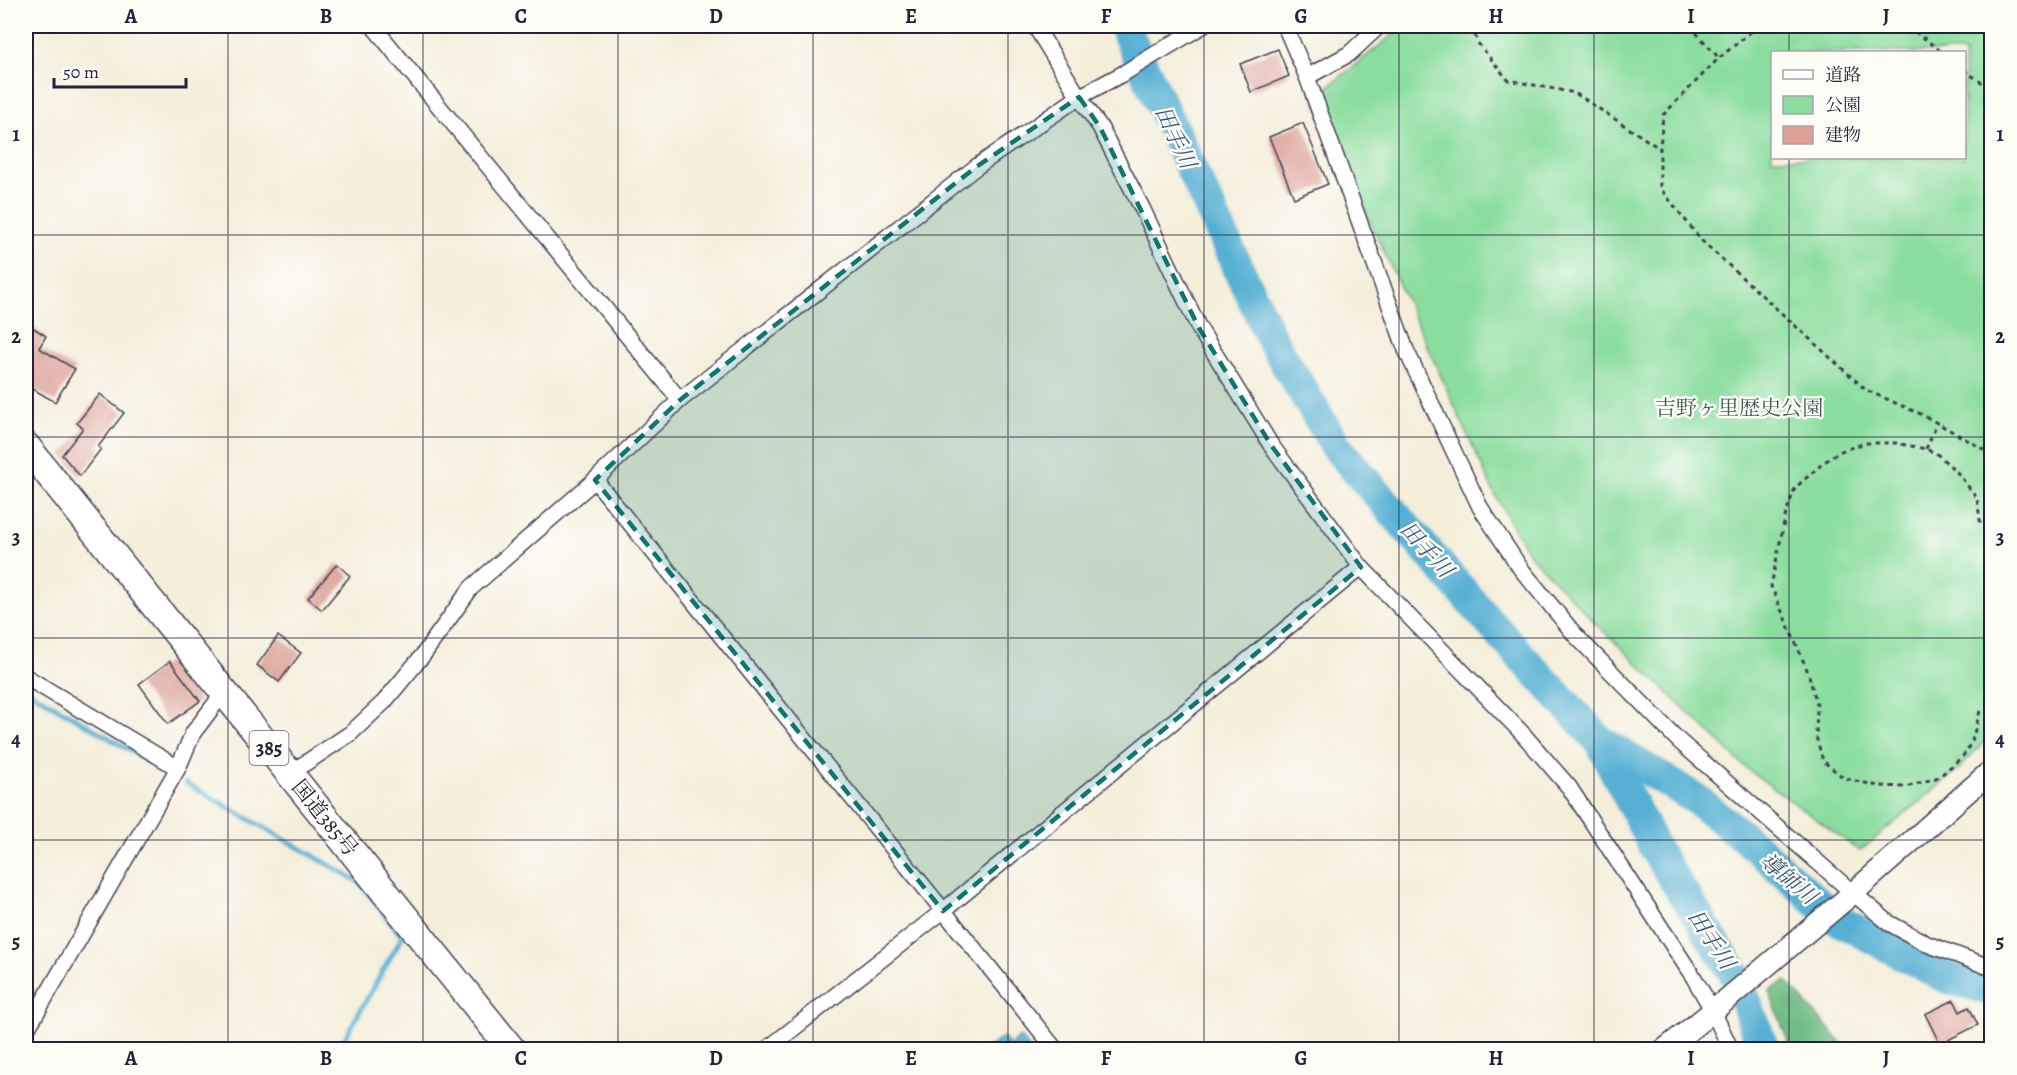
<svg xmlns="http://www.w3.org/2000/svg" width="2017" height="1075" font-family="Alegreya,'Noto Serif JP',serif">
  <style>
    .green { fill: #8add9f; stroke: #56806d; stroke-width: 1.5; fill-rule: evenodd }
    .forest { fill: #6fbc86; stroke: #486f60; stroke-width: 1.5 }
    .water { fill: #56b0d4; stroke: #3c6988; stroke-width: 1.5 }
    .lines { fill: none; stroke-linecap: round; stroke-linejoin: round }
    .stream { stroke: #56b0d4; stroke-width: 5 }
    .river { stroke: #56b0d4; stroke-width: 32 }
    .building { fill: #dca097 }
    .street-casing { stroke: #424153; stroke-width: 18 }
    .secondary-casing { stroke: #424153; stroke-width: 24 }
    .highway-casing { stroke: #424153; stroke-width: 30 }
    .path { stroke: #424153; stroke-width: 3; stroke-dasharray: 4.5 4.5; stroke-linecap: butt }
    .street { stroke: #fff; stroke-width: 15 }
    .secondary { stroke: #fff; stroke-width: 21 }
    .highway { stroke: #fff; stroke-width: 27 }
    .marked { fill: #0f766e; fill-opacity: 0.2; stroke: #0f766e; stroke-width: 4.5; stroke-dasharray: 12 8; stroke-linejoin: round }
    .grid { fill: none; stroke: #22223b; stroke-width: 1.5; stroke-opacity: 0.55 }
    .labels { text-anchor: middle; stroke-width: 5; stroke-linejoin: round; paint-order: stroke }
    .shield { fill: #fdfcf7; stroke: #646373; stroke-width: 1.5 }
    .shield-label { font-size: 20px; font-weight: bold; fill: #22223b }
    .park-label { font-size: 21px; fill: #415a59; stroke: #fdfcf7 }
    .street-label { font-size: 21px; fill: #22223b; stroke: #fdfcf7 }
    .water-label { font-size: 22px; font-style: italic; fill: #375b78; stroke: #fdfcf7 }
    .neatline { fill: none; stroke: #22223b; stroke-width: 2 }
    .grid-label { font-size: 20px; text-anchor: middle; font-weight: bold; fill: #22223b }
  </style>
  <rect width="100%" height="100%" fill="#fdfcf7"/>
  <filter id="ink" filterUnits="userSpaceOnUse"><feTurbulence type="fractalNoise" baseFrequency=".0167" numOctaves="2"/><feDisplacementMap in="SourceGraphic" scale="12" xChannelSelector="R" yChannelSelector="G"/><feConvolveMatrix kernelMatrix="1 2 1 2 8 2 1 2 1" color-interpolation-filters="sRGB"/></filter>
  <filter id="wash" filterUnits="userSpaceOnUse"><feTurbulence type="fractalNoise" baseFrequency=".008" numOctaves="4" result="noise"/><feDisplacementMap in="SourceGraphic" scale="24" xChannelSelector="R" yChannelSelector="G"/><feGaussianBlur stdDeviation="1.35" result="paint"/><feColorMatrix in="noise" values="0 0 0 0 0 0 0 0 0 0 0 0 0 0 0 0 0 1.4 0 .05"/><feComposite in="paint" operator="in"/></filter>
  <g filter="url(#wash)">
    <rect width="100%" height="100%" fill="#f4eeda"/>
    <!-- green -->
    <path class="green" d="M1404,26H1991L1992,733L1958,770L1860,851L1746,768L1594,622L1529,554L1495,495L1314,98ZM1772,52H1964V158H1772Z"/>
    <!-- forest -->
    <path class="forest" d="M1786,981L1847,1049H1791L1769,991Z"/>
    <!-- water -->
    <path class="water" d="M1003,1037L1010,1045L1020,1037L1030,1049H987Z"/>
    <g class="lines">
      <!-- stream -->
      <g class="stream">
        <path d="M26,689L165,771"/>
        <path d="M186,783L359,882L402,937L338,1050"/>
      </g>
      <!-- river -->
      <g class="river">
        <path d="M1124,26L1273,342L1337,448L1491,624L1600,741L1656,851L1736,976L1764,1050"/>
        <path d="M1600,741L1696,799L1751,843L1838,920L1945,977L1992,990"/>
      </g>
    </g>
    <g id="blocks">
      <!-- building -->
      <g class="building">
        <path d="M1278,49L1289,76L1251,92L1240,64Z"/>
        <path d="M1303,123L1328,184L1294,198L1269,137Z"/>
        <path d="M26,323L46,336L39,348L75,369L55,402L26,385Z"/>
        <path d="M100,394L124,413L98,447L101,449L80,476L62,455L83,428L77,423Z"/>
        <path d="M337,564L350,576L322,610L308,598Z"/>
        <path d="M278,636L301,653L279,682L257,665Z"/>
        <path d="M170,661L200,701L168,724L139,684Z"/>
        <path d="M1954,1000L1960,1012L1969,1007L1978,1025L1940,1044L1925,1014Z"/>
      </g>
    </g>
  </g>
  <g filter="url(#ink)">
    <use href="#blocks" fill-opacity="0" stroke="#424153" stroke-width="1.5"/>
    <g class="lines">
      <defs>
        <g id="street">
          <path d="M373,26L680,400"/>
          <path d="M1035,26L1079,97L1100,127L1143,210L1199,328L1271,445L1361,567L1522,733L1569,787L1694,978L1713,1011L1731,1050"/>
          <path d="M1285,26L1307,77L1406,350L1480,507L1521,569L1576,636L1679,741L1853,893L1889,923L1927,944L1992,968"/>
          <path d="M1307,77L1349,54L1379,26"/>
          <path d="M595,480L1056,1050"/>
          <path d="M26,677L178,768"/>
          <path d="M295,780L301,766L351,733L384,702L423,655L471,588L595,480L680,400L976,167L1079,97L1124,73L1202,26"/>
          <path d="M26,1031L178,768L193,733L224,692"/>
          <path d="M766,1050L943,911L1361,567"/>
        </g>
        <path id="secondary" d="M1664,1050L1713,1011L1853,893L1992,770"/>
        <path id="highway" d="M26,446L512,1050"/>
      </defs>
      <!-- street casing -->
      <use href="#street" class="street-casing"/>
      <!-- secondary casing -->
      <use href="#secondary" class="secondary-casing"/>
      <!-- highway casing -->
      <use href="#highway" class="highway-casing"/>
      <!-- path -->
      <g class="path">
        <path d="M1473,26L1477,42L1508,80L1575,93L1659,148"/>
        <path d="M1690,26L1719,58"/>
        <path d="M1758,26L1719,58L1663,115L1660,148V188L1702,241L1866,390L1923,415L1992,454"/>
        <path d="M1908,26L1942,52"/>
        <path d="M1964,70L1981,82H1992"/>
        <path d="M1926,449L1937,423"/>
        <path d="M1980,711L1972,741L1963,756L1939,777L1906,787L1878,786L1844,778L1823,761L1816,736L1817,705L1808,672L1771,586L1786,513L1795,488L1822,464L1838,452L1865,443H1896L1926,449L1937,454L1957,472L1977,498L1981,527"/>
      </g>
      <!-- street -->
      <use href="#street" class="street"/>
      <!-- secondary -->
      <use href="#secondary" class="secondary"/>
      <!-- highway -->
      <use href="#highway" class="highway"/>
    </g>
  </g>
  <!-- marked area -->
  <path class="marked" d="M1079,97L1100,127L1199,328L1271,445L1361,567L943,911L595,480L680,400L976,167Z"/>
  <!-- grid -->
  <path class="grid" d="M228,26V1050M423,26V1050M618,26V1050M813,26V1050M1008,26V1050M1204,26V1050M1399,26V1050M1594,26V1050M1789,26V52M1789,158V1050M26,235H1992M26,437H1992M26,638H1992M26,840H1992"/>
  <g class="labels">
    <!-- shield labels -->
    <rect class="shield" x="249.5" y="731" width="39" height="34" rx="4.5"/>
    <g class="shield-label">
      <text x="269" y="755">385</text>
    </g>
    <!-- park labels -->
    <g class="park-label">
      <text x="1739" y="415">吉野ヶ里歴史公園</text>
    </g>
    <!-- street labels -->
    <g class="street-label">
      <text transform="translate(325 818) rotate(51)" y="7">国道385号</text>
    </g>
    <!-- water labels -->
    <g class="water-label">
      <text transform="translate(1176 137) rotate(65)" y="8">田手川</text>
      <text transform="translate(1427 549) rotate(48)" y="8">田手川</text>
      <text transform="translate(1789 878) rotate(40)" y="8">導師川</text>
      <text transform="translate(1712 939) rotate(57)" y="8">田手川</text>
    </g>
  </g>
  <!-- margin -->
  <rect width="2017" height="1075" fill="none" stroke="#fdfcf7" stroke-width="66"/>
  <!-- legend -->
  <rect x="1771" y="51" width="195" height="108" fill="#fdfcf7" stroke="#a5a5ac" stroke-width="1.5"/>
  <rect x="1783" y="70" width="30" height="9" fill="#ffffff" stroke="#a5a5ac" stroke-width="1.5"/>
  <text x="1825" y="81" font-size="18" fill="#22223b">道路</text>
  <rect x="1783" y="96" width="30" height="18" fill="#8add9f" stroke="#a5a5ac" stroke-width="1.5"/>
  <text x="1825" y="111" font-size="18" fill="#22223b">公園</text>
  <rect x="1783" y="126" width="30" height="18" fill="#dca097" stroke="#a5a5ac" stroke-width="1.5"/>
  <text x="1825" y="141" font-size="18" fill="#22223b">建物</text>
  <!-- scale -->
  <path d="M54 78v9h132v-9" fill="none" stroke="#22223b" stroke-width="3"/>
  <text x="63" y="78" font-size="18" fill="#22223b" stroke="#fdfcf7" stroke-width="4.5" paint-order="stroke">50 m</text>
  <rect x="33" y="33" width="1951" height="1009" class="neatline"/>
  <g class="grid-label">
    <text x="131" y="23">A</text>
    <text x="326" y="23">B</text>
    <text x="521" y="23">C</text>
    <text x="716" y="23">D</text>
    <text x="911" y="23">E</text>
    <text x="1106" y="23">F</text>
    <text x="1301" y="23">G</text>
    <text x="1496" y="23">H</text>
    <text x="1691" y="23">I</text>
    <text x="1886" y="23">J</text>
    <text x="16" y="141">1</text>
    <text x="2000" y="141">1</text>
    <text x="16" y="343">2</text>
    <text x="2000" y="343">2</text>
    <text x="16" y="544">3</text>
    <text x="2000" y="544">3</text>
    <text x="16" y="746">4</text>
    <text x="2000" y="746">4</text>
    <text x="16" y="948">5</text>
    <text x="2000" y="948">5</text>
    <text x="131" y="1065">A</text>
    <text x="326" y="1065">B</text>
    <text x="521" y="1065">C</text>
    <text x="716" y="1065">D</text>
    <text x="911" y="1065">E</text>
    <text x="1106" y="1065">F</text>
    <text x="1301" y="1065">G</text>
    <text x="1496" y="1065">H</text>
    <text x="1691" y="1065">I</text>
    <text x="1886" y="1065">J</text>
  </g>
</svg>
